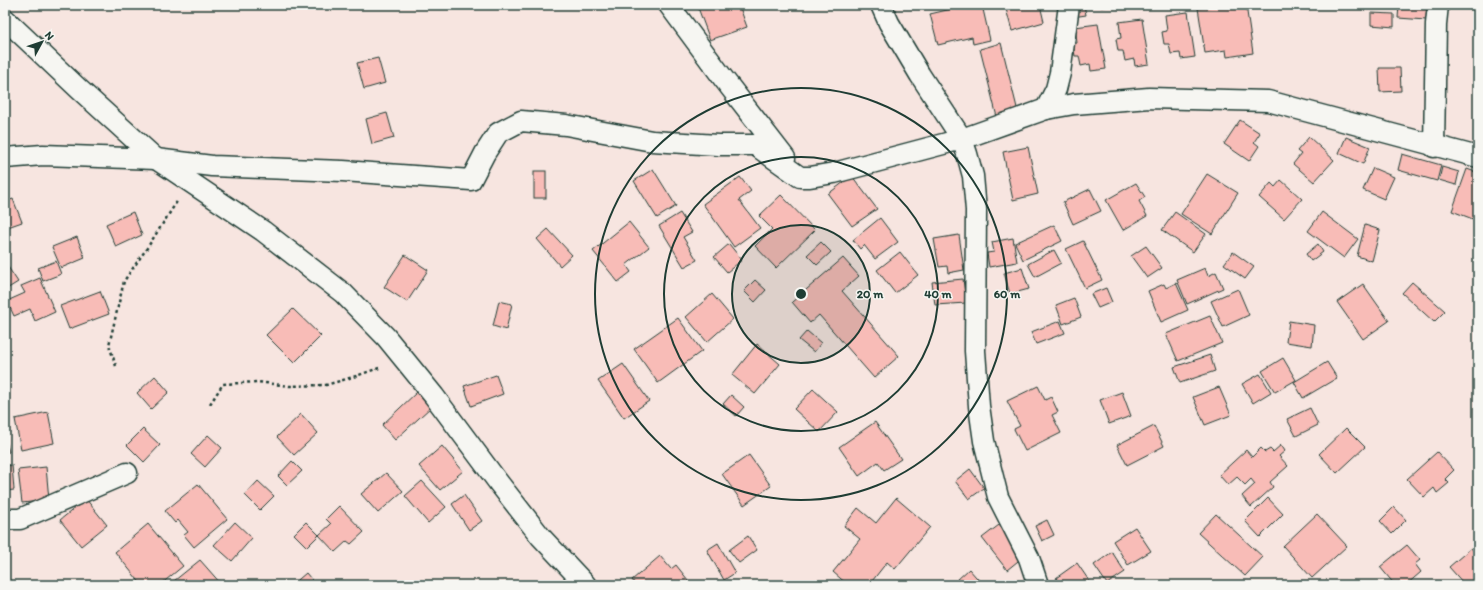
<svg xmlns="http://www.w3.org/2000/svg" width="1483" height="590" font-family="Itim,sans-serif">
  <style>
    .building { fill: #f8bcb7; stroke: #1f3d34 }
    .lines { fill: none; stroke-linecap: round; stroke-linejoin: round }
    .street-casing { stroke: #1f3d34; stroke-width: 23 }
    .path { stroke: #1f3d34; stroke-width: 2.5; stroke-dasharray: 3 3; stroke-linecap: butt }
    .street { stroke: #f6f6f2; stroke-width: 20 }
    .ring { fill: none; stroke: #1f3d34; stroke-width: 2 }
    .centre { fill: #1f3d34; stroke: #f6f6f2; stroke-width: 2 }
    .ring-label { font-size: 12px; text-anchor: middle; font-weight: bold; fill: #1f3d34; stroke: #f6f6f2; stroke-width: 3; stroke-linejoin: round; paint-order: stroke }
  </style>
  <rect width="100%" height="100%" fill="#f7e5e0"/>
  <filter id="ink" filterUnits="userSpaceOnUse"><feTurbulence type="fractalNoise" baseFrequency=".025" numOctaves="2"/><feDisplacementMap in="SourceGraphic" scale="8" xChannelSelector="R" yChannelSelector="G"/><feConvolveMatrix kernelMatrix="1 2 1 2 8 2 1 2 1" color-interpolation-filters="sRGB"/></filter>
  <g filter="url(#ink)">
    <!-- building -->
    <g class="building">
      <path d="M697,5H739L747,27L710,40Z"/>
      <path d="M959,5H982L990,40L973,44L972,37L938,45L930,14L960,7Z"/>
      <path d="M1005,5H1040L1044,22L1012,31Z"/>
      <path d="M1071,5H1084L1086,15L1073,17Z"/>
      <path d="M1101,5H1117L1101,7Z"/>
      <path d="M1135,5H1145L1146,8L1135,9Z"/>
      <path d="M1224,5H1246L1253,53L1227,57L1226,50L1205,53L1198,8Z"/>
      <path d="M1348,5H1368V9L1348,8Z"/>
      <path d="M1399,5H1427L1426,20L1398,18Z"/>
      <path d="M1188,12L1195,57L1181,59L1180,53L1171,54L1169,44H1164L1162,32L1167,31L1165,15Z"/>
      <path d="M1371,13L1394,14V27L1371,25Z"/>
      <path d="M1142,19L1149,64L1135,66L1134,59L1125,61L1123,51H1118L1116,39L1121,38L1119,22Z"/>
      <path d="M1098,24L1106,69L1091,71L1090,64L1081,66L1079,56H1075L1073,44L1077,43L1075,27Z"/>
      <path d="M1001,43L1018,112L997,117L980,49Z"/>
      <path d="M378,58L385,83L364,89L357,63Z"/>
      <path d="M1379,68H1400L1401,91L1380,92Z"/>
      <path d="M387,113L394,138L372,144L366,119Z"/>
      <path d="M1240,120L1260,133L1254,142L1259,146L1249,161L1224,144Z"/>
      <path d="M1309,137L1334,160L1314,182L1293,164L1301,154L1297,151Z"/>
      <path d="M1346,137L1370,147L1363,164L1339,153Z"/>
      <path d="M1028,147L1038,194L1013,200L1003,152Z"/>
      <path d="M1402,154L1441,165L1437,181L1398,170Z"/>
      <path d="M1442,167L1459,172L1456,185L1439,180Z"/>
      <path d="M1373,168L1394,177L1384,199L1363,190Z"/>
      <path d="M653,169L676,206L657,218L634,181Z"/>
      <path d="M1467,169L1478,173V221L1452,211Z"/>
      <rect x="534" y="171" width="12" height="27"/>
      <path d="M1207,174L1238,193L1212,234L1181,214Z"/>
      <path d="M852,176L877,209L852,226L828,194Z"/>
      <path d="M740,177L751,191L739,200L760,228L734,247L703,204Z"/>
      <path d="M1281,180L1302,199L1284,219L1259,197L1271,183L1275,187Z"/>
      <path d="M1136,183L1145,197L1139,201L1147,216L1123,230L1106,200Z"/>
      <path d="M1090,189L1101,211L1073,224L1063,202Z"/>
      <path d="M781,195L815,230L776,268L755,246L772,229L759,216Z"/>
      <path d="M13,199L22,222L5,228V202Z"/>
      <path d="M133,212L142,235L116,247L106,224Z"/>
      <path d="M1175,212L1206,234L1193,252L1162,230Z"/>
      <path d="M1322,212L1358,239L1344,258L1308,231Z"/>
      <path d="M680,213L692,232L683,237L697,260L684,267L659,226Z"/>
      <path d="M880,218L898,242L875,259L864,245L860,249L853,240Z"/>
      <path d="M629,222L649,247L626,265L631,272L618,282L593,251Z"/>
      <path d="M1054,225L1062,241L1023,260L1015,243Z"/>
      <path d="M1365,225L1380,230L1372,261L1357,256Z"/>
      <path d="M548,229L572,255L560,266L537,239Z"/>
      <path d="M959,235L964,270L948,273L947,266L939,267L934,239Z"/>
      <path d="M77,237L85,258L61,268L52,247Z"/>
      <path d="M1013,238L1017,262L989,267L987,253L994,252L992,242Z"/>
      <path d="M1083,241L1102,280L1085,288L1066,249Z"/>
      <path d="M821,242L831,252L817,265L807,255Z"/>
      <path d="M729,244L742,260L727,272L714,257Z"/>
      <path d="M1318,244L1323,252L1311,261L1306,254Z"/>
      <path d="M1146,246L1162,268L1147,278L1131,256Z"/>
      <path d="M1054,250L1061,263L1035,277L1028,264Z"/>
      <path d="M900,252L918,275L895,293L877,270Z"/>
      <path d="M1233,252L1254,267L1245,279L1224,264Z"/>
      <path d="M405,255L428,270L407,302L384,287Z"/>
      <path d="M843,258L859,276L842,291L899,356L874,378L819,315L810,323L792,302Z"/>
      <path d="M56,261L61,274L43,281L38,268Z"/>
      <path d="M5,264H6L18,282L5,290Z"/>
      <path d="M1022,268L1029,289L1010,294L1004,273Z"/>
      <path d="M1205,268L1208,276L1216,272L1223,288L1187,304L1177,280Z"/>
      <path d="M40,278L55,312L35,321L30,309L14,316L7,301L25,293L21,286Z"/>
      <path d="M963,279L966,303L935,305L932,282Z"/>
      <path d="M755,280L766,290L755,302L744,291Z"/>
      <path d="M1412,282L1445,311L1434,322L1402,293Z"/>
      <path d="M1176,283L1188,310L1161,322L1148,291L1164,284L1166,288Z"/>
      <path d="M1363,284L1389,321L1363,339L1337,302Z"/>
      <path d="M1106,288L1112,302L1098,308L1091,294Z"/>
      <path d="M1238,289L1249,315L1223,327L1211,301Z"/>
      <path d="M100,291L109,314L69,329L60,306Z"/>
      <path d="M712,294L733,319L707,342L686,317Z"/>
      <path d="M1074,298L1081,317L1063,324L1056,305Z"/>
      <path d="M499,301L512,304L506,330L493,326Z"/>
      <path d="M293,309L321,336L294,363L266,335Z"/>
      <path d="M1210,316L1222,343L1178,361L1166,334Z"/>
      <path d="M678,318L702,351L658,383L634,349Z"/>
      <path d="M1060,321L1065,333L1036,344L1031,332Z"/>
      <path d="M1289,321L1314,325L1312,346L1286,342Z"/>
      <path d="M807,331L821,343L814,352L799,340Z"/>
      <path d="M757,344L780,364L755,394L732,375Z"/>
      <path d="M1210,355L1215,371L1180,383L1174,367Z"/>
      <path d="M1283,358L1296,380L1275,392L1262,371Z"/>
      <path d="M1327,362L1337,378L1303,398L1294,382Z"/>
      <path d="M623,364L649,401L624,418L598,381Z"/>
      <path d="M1260,374L1271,392L1253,403L1242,384Z"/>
      <path d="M496,375L503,394L471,406L464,386Z"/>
      <path d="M155,376L169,392L151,409L137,393Z"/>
      <path d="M1038,386L1045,400L1051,397L1058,412L1052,415L1061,433L1025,451L1014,429L1020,426L1007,401Z"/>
      <path d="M1219,387L1231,415L1205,425L1193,397Z"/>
      <path d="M813,389L838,412L819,432L794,409Z"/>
      <path d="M417,392L431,407L395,440L382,425Z"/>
      <path d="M1122,392L1131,416L1109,424L1100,400Z"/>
      <path d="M731,395L744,407L736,416L723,404Z"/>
      <path d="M1310,408L1318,425L1296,436L1287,419Z"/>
      <path d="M48,412L54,443L21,450L15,419Z"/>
      <path d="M301,414L318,433L294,455L277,437Z"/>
      <path d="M875,422L901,459L884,470L878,462L859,476L839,447Z"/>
      <path d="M1154,426L1164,446L1127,465L1117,445Z"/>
      <path d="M1346,428L1365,447L1337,473L1319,454Z"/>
      <path d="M143,429L160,445L144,462L127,445Z"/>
      <path d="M208,435L222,448L205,467L191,454Z"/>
      <path d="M5,437L9,452L5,453Z"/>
      <path d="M1281,445L1285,451L1279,456L1288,466L1270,482L1273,487L1251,507L1242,496L1255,484L1251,479L1245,485L1237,477L1228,485L1219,475L1246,450L1252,457L1261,448L1265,452L1270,449L1273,452Z"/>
      <path d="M442,446L463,471L440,490L419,466Z"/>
      <path d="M1437,452L1454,470L1445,479L1449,483L1437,493L1434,488L1424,497L1407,479Z"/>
      <path d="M749,455L771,486L744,505L722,474Z"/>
      <path d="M292,461L302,471L287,485L278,476Z"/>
      <path d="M12,465L14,490L5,491V466Z"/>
      <path d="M46,467L49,500L22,503L18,470Z"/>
      <path d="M970,469L984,488L969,499L955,481Z"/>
      <path d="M386,473L403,491L378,513L361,494Z"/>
      <path d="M258,481L274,496L260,510L245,495Z"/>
      <path d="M422,481L446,507L428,523L405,496Z"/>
      <path d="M198,484L227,519L194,547L184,535L188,532L178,520L175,523L165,511Z"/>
      <path d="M464,495L482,521L469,530L452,504Z"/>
      <path d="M896,498L930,527L895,569L887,562L869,585H848L833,572L860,539L844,526L858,508L876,523Z"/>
      <path d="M1268,498L1283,514L1260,537L1245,521Z"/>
      <path d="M86,499L107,525L81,546L60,520Z"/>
      <path d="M339,506L364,532L351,544L347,541L335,552L319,535L331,524L326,519Z"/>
      <path d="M1394,507L1406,520L1392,534L1380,521Z"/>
      <path d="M1216,514L1263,557L1245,576L1198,533Z"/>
      <path d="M1317,514L1347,546L1312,578L1283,546Z"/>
      <path d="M1047,520L1054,535L1042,541L1035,526Z"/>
      <path d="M235,522L252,538L232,561L214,545Z"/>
      <path d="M306,522L319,535L307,547L294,534Z"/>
      <path d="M148,524L183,566L160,585H142L115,552Z"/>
      <path d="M999,525L1023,557L1007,570L982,538Z"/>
      <path d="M1135,527L1151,551L1128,565L1113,541Z"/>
      <path d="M748,536L757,550L739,563L729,550Z"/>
      <path d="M718,543L735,573L724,580L707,550Z"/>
      <path d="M1407,545L1420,560L1415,564L1421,572L1406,585H1395L1380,567Z"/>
      <path d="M1471,548L1478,556V577L1468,585H1465L1449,567Z"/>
      <path d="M1112,552L1125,572L1107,584L1094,565Z"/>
      <path d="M660,556L671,569L676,565L692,585H636L632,580Z"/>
      <path d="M200,560L222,585H169Z"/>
      <path d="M1077,563L1092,585H1061L1056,578Z"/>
      <path d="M969,569L983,585H962L957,580Z"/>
      <path d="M306,573L316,585H292Z"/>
    </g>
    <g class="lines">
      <defs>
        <g id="street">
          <path d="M669,5L723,78L785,158"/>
          <path d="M881,5L889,23L920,75L962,139L967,154L973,176L976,210L975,351L979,406L984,441L998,497L1029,558L1038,585"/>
          <path d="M5,19L80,90L156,159L263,231L343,293L386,337L434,396L498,482L541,537L586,585"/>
          <path d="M1046,109L1056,89L1060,73L1069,5"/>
          <path d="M1434,147L1436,24L1438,5"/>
          <path d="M5,158L43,155L156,159L212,166L343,171L471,180L485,153L498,133L521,121L566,125L652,141L718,145H755L800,177H810L834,173L962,139L1046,109L1074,104L1149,98L1268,101L1478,157"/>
          <path d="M5,517L8,519H20L127,473"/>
        </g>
      </defs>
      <!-- street casing -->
      <use href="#street" class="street-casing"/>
      <!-- path -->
      <g class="path">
        <path d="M116,366L109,345L124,281L147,248L178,200"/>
        <path d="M210,404L223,384L258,382L289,386L326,385L353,377L382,367"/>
      </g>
      <!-- street -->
      <use href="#street" class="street"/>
    </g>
  </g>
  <!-- distance rings -->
  <circle cx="801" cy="294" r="69" fill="#1f3d34" fill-opacity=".12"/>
  <g class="ring">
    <circle cx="801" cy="294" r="69"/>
    <circle cx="801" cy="294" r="137"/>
    <circle cx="801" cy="294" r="206"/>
  </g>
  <circle cx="801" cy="294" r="6" class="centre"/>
  <g class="ring-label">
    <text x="870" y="298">20 m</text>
    <text x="938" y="298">40 m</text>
    <text x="1007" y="298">60 m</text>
  </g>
  <!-- margin -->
  <rect width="1483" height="590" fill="none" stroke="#f6f6f2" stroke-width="20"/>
  <rect x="10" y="10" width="1463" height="570" fill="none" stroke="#1f3d34" stroke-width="1.5" filter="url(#ink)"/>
  <!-- north arrow -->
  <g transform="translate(42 42) rotate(50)" stroke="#f6f6f2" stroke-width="3" paint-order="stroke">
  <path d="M0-3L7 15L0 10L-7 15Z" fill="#1f3d34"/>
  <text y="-6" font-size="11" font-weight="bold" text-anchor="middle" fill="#1f3d34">N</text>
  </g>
</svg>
